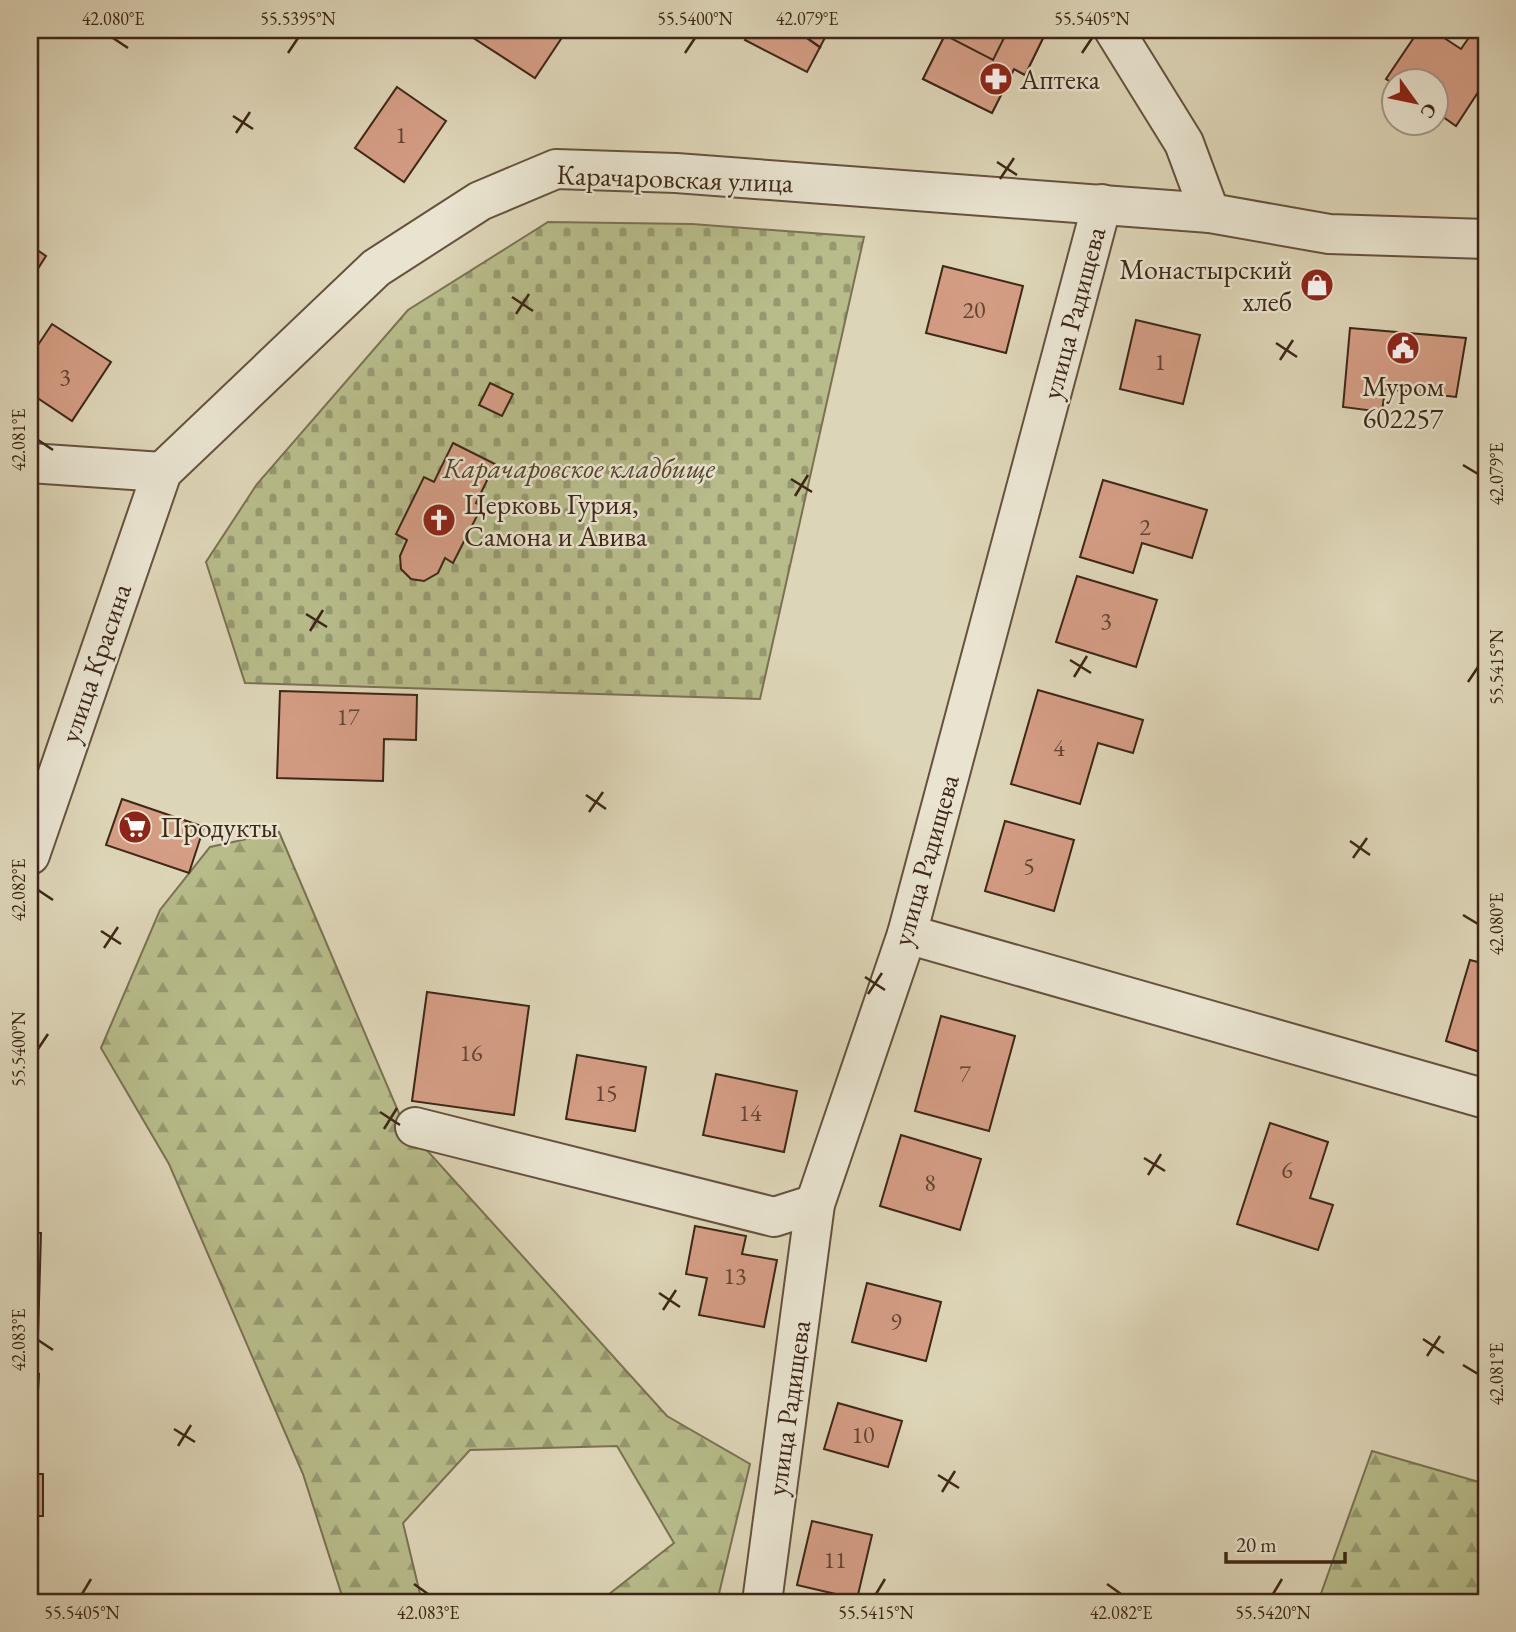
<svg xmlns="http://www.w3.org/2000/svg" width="1516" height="1632" font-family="'EB Garamond',serif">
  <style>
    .forest { fill: url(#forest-firs); stroke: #7a7250; stroke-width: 2 }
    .cemetery { fill: url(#cemetery-stones); stroke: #7a7250; stroke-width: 2 }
    .building { fill: #d49d84; stroke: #3d2716; stroke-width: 2 }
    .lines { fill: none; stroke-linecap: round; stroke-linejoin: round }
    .minor-casing { stroke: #65523e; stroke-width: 42 }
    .minor { stroke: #e9e4d0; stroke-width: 38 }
    .ticks { fill: none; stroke: #3d2716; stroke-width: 2.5 }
    .labels { text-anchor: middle; stroke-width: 5; stroke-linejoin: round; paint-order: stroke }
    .number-label { font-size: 24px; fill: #634432 }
    .poi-label { font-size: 28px; fill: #3d2716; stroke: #e9e4d0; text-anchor: start }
    .street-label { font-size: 28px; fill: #3d2716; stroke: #e9e4d0 }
    .park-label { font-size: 28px; font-style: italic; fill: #55452d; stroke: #e9e4d0 }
    .neatline { fill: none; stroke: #3d2716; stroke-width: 2.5 }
    .ticks-label { font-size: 18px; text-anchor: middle; fill: #3d2716 }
  </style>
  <defs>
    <pattern id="forest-firs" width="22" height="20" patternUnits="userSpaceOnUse" patternTransform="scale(1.75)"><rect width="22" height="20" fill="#b7bc8a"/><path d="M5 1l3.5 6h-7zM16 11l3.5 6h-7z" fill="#969970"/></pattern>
    <pattern id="cemetery-stones" width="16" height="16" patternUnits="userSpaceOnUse" patternTransform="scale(1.75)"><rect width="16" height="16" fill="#b7bc8a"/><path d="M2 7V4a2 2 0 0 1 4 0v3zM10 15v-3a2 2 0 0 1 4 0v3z" fill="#969970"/></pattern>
  </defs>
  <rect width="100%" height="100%" fill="#ddd5b7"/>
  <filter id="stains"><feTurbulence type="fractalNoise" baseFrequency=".00286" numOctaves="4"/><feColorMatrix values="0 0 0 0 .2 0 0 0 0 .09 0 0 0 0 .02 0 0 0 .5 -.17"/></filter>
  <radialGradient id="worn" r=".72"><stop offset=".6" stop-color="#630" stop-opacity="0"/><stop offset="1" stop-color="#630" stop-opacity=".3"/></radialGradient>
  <!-- forest -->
  <g class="forest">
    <path d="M279,832L404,1125L667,1416L750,1464L717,1602H599L674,1543L617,1446L470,1450L403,1523L422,1602H344L303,1474L169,1164L101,1048L160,910L210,847Z"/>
    <path d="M1372,1451L1486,1484V1602H1318Z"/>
  </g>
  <!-- cemetery -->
  <path class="cemetery" d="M548,222L692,224L864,237L760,699L245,683L206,562L257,484L408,310Z"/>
  <!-- building -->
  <g class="building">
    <path d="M461,30H567L535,78Z"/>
    <path d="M751,30H829L807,72L745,40Z"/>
    <path d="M933,30H1008L993,60Z"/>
    <path d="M933,30H1047L1025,75L1014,69L992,113L923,79L945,35Z"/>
    <path d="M1008,30H1047L1025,75L1014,69L992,113L923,79L945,35L993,60Z"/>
    <path d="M1419,30H1432L1461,49L1472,33L1486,42V80L1456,126L1436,112V80H1394V84L1386,79Z"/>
    <path d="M397,87L446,121L404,182L355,148Z"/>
    <path d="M30,245L46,256L30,281Z"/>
    <path d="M943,266L1023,286L1006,353L926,333Z"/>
    <path d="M1324,280L1323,289H1310V281Z"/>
    <path d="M1136,320L1200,335L1183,404L1120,389Z"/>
    <path d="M52,324L111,362L72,421L30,393V357Z"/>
    <path d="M1350,328L1466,338L1456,397L1385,389L1382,412L1343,407Z"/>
    <path d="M490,383L513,394L502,416L479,405Z"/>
    <path d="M453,443L495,464L476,503L482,506L453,563L445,558L438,573L424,581L411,579L401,569L400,556L407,540L396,534L424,477L434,482Z"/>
    <path d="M1103,480L1207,510L1192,558L1142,543L1133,573L1080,557Z"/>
    <path d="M1077,576L1157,600L1136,667L1056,642Z"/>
    <path d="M1038,690L1143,720L1133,753L1098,743L1080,804L1011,784Z"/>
    <path d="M280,691L417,695L416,740L384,739L383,781L277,778Z"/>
    <path d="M122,799L204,827L189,873L106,845Z"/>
    <path d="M1005,821L1074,840L1054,911L985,891Z"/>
    <path d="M1470,960L1486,964V1054L1446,1041Z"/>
    <path d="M427,992L529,1006L514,1115L412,1101Z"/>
    <path d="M941,1016L1015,1036L989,1131L915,1111Z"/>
    <path d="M577,1055L646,1067L635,1131L566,1119Z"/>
    <path d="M716,1074L797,1091L784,1152L703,1135Z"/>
    <path d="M1270,1123L1328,1142L1310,1198L1333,1205L1318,1250L1237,1224Z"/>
    <path d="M901,1135L981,1159L960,1230L880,1206Z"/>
    <path d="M695,1226L746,1236L742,1254L777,1260L764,1327L699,1315L707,1278L686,1274Z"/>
    <path d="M30,1233H41L38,1337H30Z"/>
    <path d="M867,1283L941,1302L926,1361L852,1342Z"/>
    <path d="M30,1373L39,1374L36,1426H30Z"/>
    <path d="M838,1403L902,1421L888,1467L824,1449Z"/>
    <rect x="30" y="1474" width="13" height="42"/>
    <path d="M812,1521L872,1535L857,1599L797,1585Z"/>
  </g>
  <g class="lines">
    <defs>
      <g id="minor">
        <path d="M1114,30L1184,143L1210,213"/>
        <path d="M30,463L162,472"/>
        <path d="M30,855L162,472L376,268L480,201L556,169L676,173L1210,213L1329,234L1486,239"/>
        <path d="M907,934L1486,1099"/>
        <path d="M415,1127L774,1217L815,1204"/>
        <path d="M762,1602L815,1204L907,934L1102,204"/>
      </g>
    </defs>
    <!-- minor casing -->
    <use href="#minor" class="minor-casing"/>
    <!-- minor -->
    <use href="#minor" class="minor"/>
  </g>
  <!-- ticks -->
  <path class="ticks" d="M113,38L128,48M807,38L821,48M288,53L298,38M685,53L695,38M1082,53L1092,38M233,116L253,129M236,133L250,112M997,162L1017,175M1000,179L1014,158M512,297L533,311M516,314L529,294M1276,343L1297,357M1280,360L1293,340M38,440L53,450M1463,465L1478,474M791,479L812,492M795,496L808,475M306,614L327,627M310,631L323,610M1070,660L1091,673M1074,677L1087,656M1468,682L1478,667M586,795L606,809M589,812L603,792M1350,841L1370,855M1353,858L1367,838M38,890L53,900M1463,915L1478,924M101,931L121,944M104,948L118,927M865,977L885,990M868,994L882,973M38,1049L48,1034M380,1112L400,1125M384,1129L397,1108M1144,1158L1165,1171M1148,1175L1161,1154M659,1293L680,1307M663,1310L676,1290M1423,1339L1444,1353M38,1340L53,1350M1427,1356L1440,1336M1463,1365L1478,1374M174,1429L195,1442M178,1446L191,1425M938,1475L959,1488M942,1492L955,1471M414,1584L428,1594M1107,1584L1121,1594M82,1594L91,1579M876,1594L885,1579M1273,1594L1282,1579"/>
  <!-- icons -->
  <defs>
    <symbol id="pharmacy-disc" viewBox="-11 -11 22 22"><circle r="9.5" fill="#8f2418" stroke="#e9e4d0"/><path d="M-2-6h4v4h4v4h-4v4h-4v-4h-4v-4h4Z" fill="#fff"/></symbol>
    <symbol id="shop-disc" viewBox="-11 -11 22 22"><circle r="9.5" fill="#8f2418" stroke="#e9e4d0"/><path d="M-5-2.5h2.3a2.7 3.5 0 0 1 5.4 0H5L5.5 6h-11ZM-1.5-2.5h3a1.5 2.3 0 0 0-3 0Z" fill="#fff"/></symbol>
    <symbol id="civic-disc" viewBox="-11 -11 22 22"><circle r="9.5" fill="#8f2418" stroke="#e9e4d0"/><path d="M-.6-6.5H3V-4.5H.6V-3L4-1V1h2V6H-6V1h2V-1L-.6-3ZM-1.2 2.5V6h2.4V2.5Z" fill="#fff"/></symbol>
    <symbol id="church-disc" viewBox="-11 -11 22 22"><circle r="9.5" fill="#8f2418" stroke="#e9e4d0"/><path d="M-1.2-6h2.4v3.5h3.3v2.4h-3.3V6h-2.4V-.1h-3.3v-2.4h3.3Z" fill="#fff"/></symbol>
    <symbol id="supermarket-disc" viewBox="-11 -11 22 22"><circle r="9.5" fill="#8f2418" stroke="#e9e4d0"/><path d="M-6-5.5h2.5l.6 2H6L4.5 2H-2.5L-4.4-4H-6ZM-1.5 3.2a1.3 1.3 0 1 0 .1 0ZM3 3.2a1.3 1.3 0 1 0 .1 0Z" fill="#fff"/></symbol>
  </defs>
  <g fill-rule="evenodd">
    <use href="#pharmacy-disc" x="977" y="60" width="38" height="38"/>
    <use href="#shop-disc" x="1298" y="266" width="38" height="38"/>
    <use href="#civic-disc" x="1384" y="329" width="38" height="38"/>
    <use href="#church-disc" x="420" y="501" width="38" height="38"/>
    <use href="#supermarket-disc" x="116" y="808" width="38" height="38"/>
  </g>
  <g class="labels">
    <!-- number labels -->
    <g class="number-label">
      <text x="401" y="143">1</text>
      <text x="974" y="318">20</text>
      <text x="1160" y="370">1</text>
      <text x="65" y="385">3</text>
      <text x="1145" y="535">2</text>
      <text x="1106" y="629">3</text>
      <text x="348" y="725">17</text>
      <text x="1059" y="756">4</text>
      <text x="1029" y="874">5</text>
      <text x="471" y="1061">16</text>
      <text x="965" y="1082">7</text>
      <text x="606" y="1101">15</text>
      <text x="750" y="1121">14</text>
      <text x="1287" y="1178">6</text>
      <text x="930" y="1191">8</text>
      <text x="735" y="1284">13</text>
      <text x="896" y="1330">9</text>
      <text x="863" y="1443">10</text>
      <text x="835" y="1568">11</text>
    </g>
    <!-- poi labels -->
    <g class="poi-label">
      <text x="1020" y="89">Аптека</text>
      <text x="1292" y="279" text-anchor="end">Монастырский<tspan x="1292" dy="32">хлеб</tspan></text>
      <text x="1403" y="396" text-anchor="middle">Муром<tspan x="1403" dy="32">602257</tspan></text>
      <text x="464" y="514">Церковь Гурия,<tspan x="464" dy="32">Самона и Авива</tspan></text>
      <text x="160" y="837">Продукты</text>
    </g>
    <!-- street labels -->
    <g class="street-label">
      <text transform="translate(675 178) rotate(2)" y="10">Карачаровская улица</text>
      <text transform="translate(1073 313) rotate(-75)" y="10">улица Радищева</text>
      <text transform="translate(95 663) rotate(-71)" y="10">улица Красина</text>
      <text transform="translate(925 860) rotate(-74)" y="10">улица Радищева</text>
      <text transform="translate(788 1408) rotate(-82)" y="10">улица Радищева</text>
    </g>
    <!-- park labels -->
    <g class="park-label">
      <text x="579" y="478">Карачаровское кладбище</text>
    </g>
  </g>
  <!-- margin -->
  <rect width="1516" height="1632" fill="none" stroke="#ddd5b7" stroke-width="77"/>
  <!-- north arrow -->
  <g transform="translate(1415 102) rotate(123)"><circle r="33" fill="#e9e4d0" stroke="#a49886" stroke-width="2"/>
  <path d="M0-5L12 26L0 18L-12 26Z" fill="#8f2418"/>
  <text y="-10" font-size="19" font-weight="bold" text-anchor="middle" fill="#3d2716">С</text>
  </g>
  <!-- scale -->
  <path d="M1226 1552v10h119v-10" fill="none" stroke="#3d2716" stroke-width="3.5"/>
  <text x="1236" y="1552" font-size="21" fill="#3d2716" stroke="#e9e4d0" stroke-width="5" paint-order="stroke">20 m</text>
  <rect x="38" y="38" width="1440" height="1556" class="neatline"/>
  <g class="ticks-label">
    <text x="113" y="25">42.080°E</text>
    <text x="298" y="25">55.5395°N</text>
    <text x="695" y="25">55.5400°N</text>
    <text x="807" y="25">42.079°E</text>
    <text x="1092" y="25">55.5405°N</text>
    <text transform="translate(19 440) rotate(-90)" y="6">42.081°E</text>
    <text transform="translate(1497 474) rotate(-90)" y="6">42.079°E</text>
    <text transform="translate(1497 667) rotate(-90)" y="6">55.5415°N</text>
    <text transform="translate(19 890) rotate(-90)" y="6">42.082°E</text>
    <text transform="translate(1497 924) rotate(-90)" y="6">42.080°E</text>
    <text transform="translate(19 1049) rotate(-90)" y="6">55.5400°N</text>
    <text transform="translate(19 1340) rotate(-90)" y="6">42.083°E</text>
    <text transform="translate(1497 1374) rotate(-90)" y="6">42.081°E</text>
    <text x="82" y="1619">55.5405°N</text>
    <text x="428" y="1619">42.083°E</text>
    <text x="876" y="1619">55.5415°N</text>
    <text x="1121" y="1619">42.082°E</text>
    <text x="1273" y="1619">55.5420°N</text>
  </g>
  <rect width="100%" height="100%" filter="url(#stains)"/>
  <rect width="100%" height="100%" fill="url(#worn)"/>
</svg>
